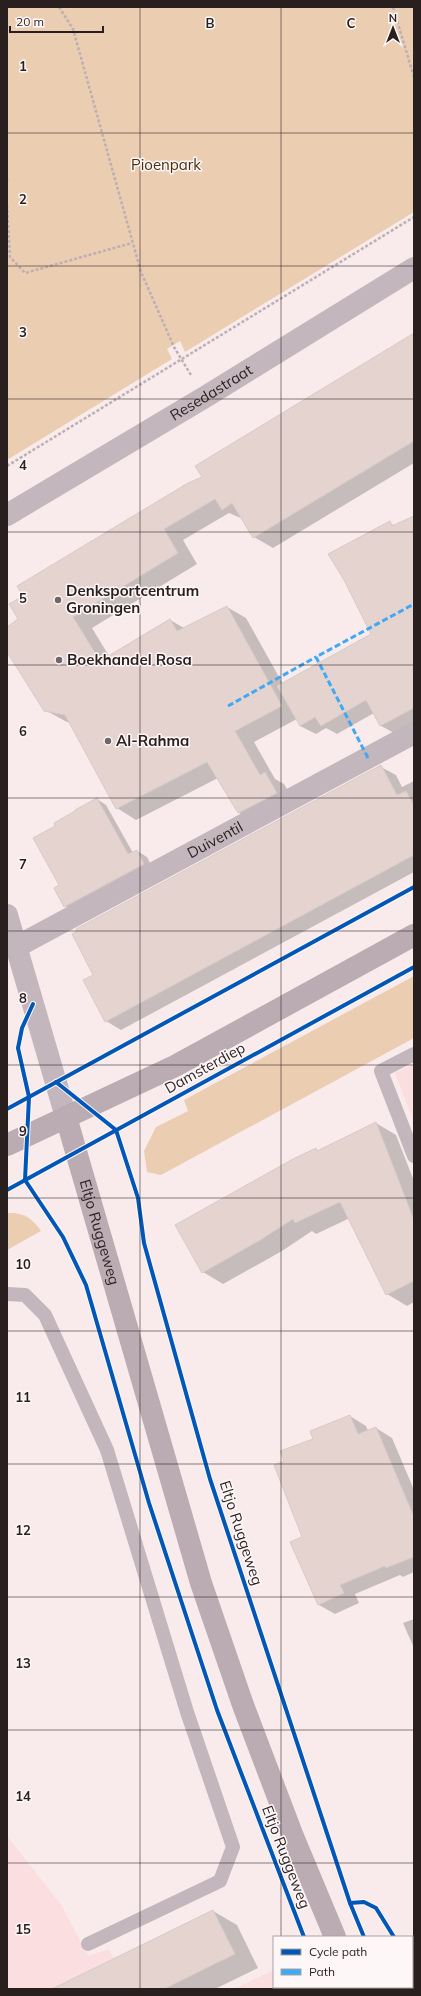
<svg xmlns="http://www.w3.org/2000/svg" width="421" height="1996" font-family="Mulish,sans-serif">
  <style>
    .built { fill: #fbdee0 }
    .green { fill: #ebcdb1 }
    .shadow { fill: #0003 }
    .building { fill: #e4d3cf; stroke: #d6cbc9 }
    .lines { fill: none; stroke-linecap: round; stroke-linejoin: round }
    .path { stroke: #bcb0b4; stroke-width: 2.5; stroke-dasharray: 3 2; stroke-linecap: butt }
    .lane { stroke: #c3b6bc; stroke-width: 14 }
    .street { stroke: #c3b6bc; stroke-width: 22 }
    .secondary { stroke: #bbabb3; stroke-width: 22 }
    .quiet { stroke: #3fa9f5; stroke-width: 3; stroke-dasharray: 6 3; stroke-linecap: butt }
    .cycleway-casing { stroke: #fef7f8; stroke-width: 6 }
    .cycleway { stroke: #0057b8; stroke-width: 4 }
    .grid { fill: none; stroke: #2a1f1f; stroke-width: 1; stroke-opacity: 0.55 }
    .poi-dot { fill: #726667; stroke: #fef7f8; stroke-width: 1.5 }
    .labels { text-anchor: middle; stroke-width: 3; stroke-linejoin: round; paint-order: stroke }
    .park-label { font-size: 15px; fill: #48300d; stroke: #fef7f8 }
    .street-label { font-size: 15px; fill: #2a1f1f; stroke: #fef7f8 }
    .poi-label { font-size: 15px; font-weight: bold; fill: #2a1f1f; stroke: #fef7f8; text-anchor: start }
    .grid-label { font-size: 13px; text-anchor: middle; font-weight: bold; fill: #2a1f1f; stroke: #fef7f8; stroke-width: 3; stroke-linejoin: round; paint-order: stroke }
  </style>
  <rect width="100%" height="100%" fill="#f9ebec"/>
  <!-- built -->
  <g class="built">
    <path d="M414,1064V1123L395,1073Z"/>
    <path d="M7,1836L62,1906L88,1956L109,1949L130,1989H7Z"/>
    <path d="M274,1970V1987H355V1989H234Z"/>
  </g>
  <!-- green -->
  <g class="green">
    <path d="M7,7H414V212L185,352L180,341L167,349L172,359L7,460Z"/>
    <path d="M414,976V1038L161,1175L147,1172L144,1151L156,1127L188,1111L184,1100Z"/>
    <path d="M7,1213C24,1212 32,1218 41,1231L7,1250Z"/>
  </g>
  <!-- shadow -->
  <g class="shadow">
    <path d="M414,334V463L273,548L254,537L243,519L229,513L183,540L197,564L92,628L109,656L170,620L184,628L227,607L246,618L283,684L372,635L390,523L395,526L414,517V725L396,734L381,726L374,713L337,734L326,728L316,734L300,726L297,719L254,742L275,779L284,784L296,804L258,824L239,813L218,778L136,820L117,808L70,723L65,721L45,710L7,646V628L203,477Z"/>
    <path d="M381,767L396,775L402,787L414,781V872L121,1030L106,1021L95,975Z"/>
    <path d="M97,799L106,805L133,853L137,851L147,857L153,869L74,912L65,906L60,885L57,826Z"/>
    <path d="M376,1123L396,1135L414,1181V1302L407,1306L387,1294L350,1218L316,1234L312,1231L282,1251L223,1284L203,1272L316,1149L319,1151Z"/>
    <path d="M350,1416L366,1426L368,1431L376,1428L392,1438L414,1490V1572L403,1577L400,1575L355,1594L359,1603L335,1614L319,1605L291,1543L304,1537L286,1461L314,1439Z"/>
    <path d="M414,1619V1648L403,1623Z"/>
    <path d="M213,1911L237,1925L258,1968L215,1989H73Z"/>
  </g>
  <!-- building -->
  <g class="building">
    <path d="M414,333V441L253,538L232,503L222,510L215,499L164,529L178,553L73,617L100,661L170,619L177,631L227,606L282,706L235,731L260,775L265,772L277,793L238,813L207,762L116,809L65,715L44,711L7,652V627L18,619L9,604L23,596L17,586L188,483L202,477L195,466Z"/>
    <path d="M414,516V708L380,726L366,700L321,726L315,717L300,726L277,686L371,634L344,580L328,554L390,521L392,526Z"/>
    <path d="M381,765L397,795L406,791L414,805V855L105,1022L83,980L93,975L72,934L77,931L76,929Z"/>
    <path d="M97,798L128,854L137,850L144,864L64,907L54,888L59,885L33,838L55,826L54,823L75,811V810Z"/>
    <path d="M376,1122L414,1220V1281L386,1295L340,1202L295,1223L293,1219L262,1239L202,1273L175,1225L293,1159L316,1148L317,1151Z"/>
    <path d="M350,1415L358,1434L376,1427L414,1517V1557L386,1568L385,1566L340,1585L344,1593L318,1605L290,1542L302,1537L274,1465L284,1461L280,1451L313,1439L310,1431Z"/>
    <path d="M213,1910L235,1954L164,1989H52Z"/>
  </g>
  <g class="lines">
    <!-- path -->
    <g class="path">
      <path d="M59,7L73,29L141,272L174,347L191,375"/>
      <path d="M393,7L414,77"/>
      <path d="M7,178V182"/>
      <path d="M7,205L10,257L25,273L132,243"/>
      <path d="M7,466L414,217"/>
    </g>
    <!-- lane -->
    <g class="lane">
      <path d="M414,1054L381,1071L414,1156"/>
      <path d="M7,1294L25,1295L45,1315L107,1450L187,1712L233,1847L220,1881L88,1944"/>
    </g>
    <!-- street -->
    <g class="street">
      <path id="s1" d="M7,515L205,397L414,268"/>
      <path d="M7,915L66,1117"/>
      <path id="s2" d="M16,947L414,733"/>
    </g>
    <!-- secondary -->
    <g class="secondary">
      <path id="s3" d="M66,1117L201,1583L243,1705L292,1834L335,1937"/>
      <path d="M7,1145L175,1066L414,935"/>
      <path d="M356,1987L357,1989"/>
    </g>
    <!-- quiet -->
    <g class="quiet">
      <path d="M228,706L316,657"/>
      <path d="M368,758L316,657L414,604"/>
    </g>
    <defs>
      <g id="cycleway">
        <path d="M56,1082L116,1130"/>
        <path d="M7,1109L414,887"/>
        <path d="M116,1130L138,1198L144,1243L210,1479L350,1903L364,1937"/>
        <path d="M25,1180L63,1237L86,1285L149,1503L217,1710L304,1937"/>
        <path d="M25,1180L29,1097L18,1048L22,1028L33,1004"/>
        <path d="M7,1190L414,967"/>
        <path d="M350,1903L364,1902L376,1908L394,1937"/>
      </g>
    </defs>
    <!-- cycleway casing -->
    <use href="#cycleway" class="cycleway-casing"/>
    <!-- cycleway -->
    <use href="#cycleway" class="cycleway"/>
  </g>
  <!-- grid -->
  <path class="grid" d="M140,7V1989M281,7V1937M7,133H414M7,266H414M7,399H414M7,532H414M7,665H414M7,798H414M7,931H414M7,1065H414M7,1198H414M7,1331H414M7,1464H414M7,1597H414M7,1730H414M7,1863H414M281,1987V1989"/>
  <!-- markers -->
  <g class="poi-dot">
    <circle cx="58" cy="600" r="4"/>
    <circle cx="59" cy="660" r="4"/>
    <circle cx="108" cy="741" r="4"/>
  </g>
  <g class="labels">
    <!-- park labels -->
    <g class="park-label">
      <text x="166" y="170">Pioenpark</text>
    </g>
    <!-- street labels -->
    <g class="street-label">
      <text dy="5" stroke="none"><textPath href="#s1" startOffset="238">Resedastraat</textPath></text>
      <text dy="5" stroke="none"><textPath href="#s2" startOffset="226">Duiventil</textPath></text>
      <text transform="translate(205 1068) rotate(-29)" y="5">Damsterdiep</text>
      <text dy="5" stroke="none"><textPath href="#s3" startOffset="120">Eltjo Ruggeweg</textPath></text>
      <text transform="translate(241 1533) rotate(72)" y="5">Eltjo Ruggeweg</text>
      <text transform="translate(286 1857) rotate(69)" y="5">Eltjo Ruggeweg</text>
    </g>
    <!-- poi labels -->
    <g class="poi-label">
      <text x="66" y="596">Denksportcentrum<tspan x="66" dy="17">Groningen</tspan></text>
      <text x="67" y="665">Boekhandel Rosa</text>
      <text x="116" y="746">Al-Rahma</text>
    </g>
  </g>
  <g class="grid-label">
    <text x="210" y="28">B</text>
    <text x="351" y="28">C</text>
    <text x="23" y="71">1</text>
    <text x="23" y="204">2</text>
    <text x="23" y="337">3</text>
    <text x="23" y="470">4</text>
    <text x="23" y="603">5</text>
    <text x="23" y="736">6</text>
    <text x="23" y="869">7</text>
    <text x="23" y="1003">8</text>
    <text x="23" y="1136">9</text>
    <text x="23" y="1269">10</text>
    <text x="23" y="1402">11</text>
    <text x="23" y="1535">12</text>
    <text x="23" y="1668">13</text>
    <text x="23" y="1801">14</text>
    <text x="23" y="1934">15</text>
  </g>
  <!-- border -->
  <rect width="421" height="1996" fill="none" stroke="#2a1f1f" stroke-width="16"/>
  <!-- legend -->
  <rect x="273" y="1936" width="140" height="52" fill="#fef7f8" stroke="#a9a1a1"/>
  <rect x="281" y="1949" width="20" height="6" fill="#0057b8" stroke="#a9a1a1"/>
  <text x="309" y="1956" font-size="12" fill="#2a1f1f">Cycle path</text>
  <rect x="281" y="1969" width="20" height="6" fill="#3fa9f5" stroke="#a9a1a1"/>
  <text x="309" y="1976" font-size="12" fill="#2a1f1f">Path</text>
  <!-- north arrow -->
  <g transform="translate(393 28)" stroke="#fef7f8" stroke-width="3" paint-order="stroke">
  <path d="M0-3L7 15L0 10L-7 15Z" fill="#2a1f1f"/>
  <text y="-6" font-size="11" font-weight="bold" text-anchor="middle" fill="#2a1f1f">N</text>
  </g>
  <!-- scale -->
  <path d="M10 26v6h93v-6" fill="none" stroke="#2a1f1f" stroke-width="2"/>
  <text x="16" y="26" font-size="12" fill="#2a1f1f" stroke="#fef7f8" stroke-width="3" paint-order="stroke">20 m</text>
</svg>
